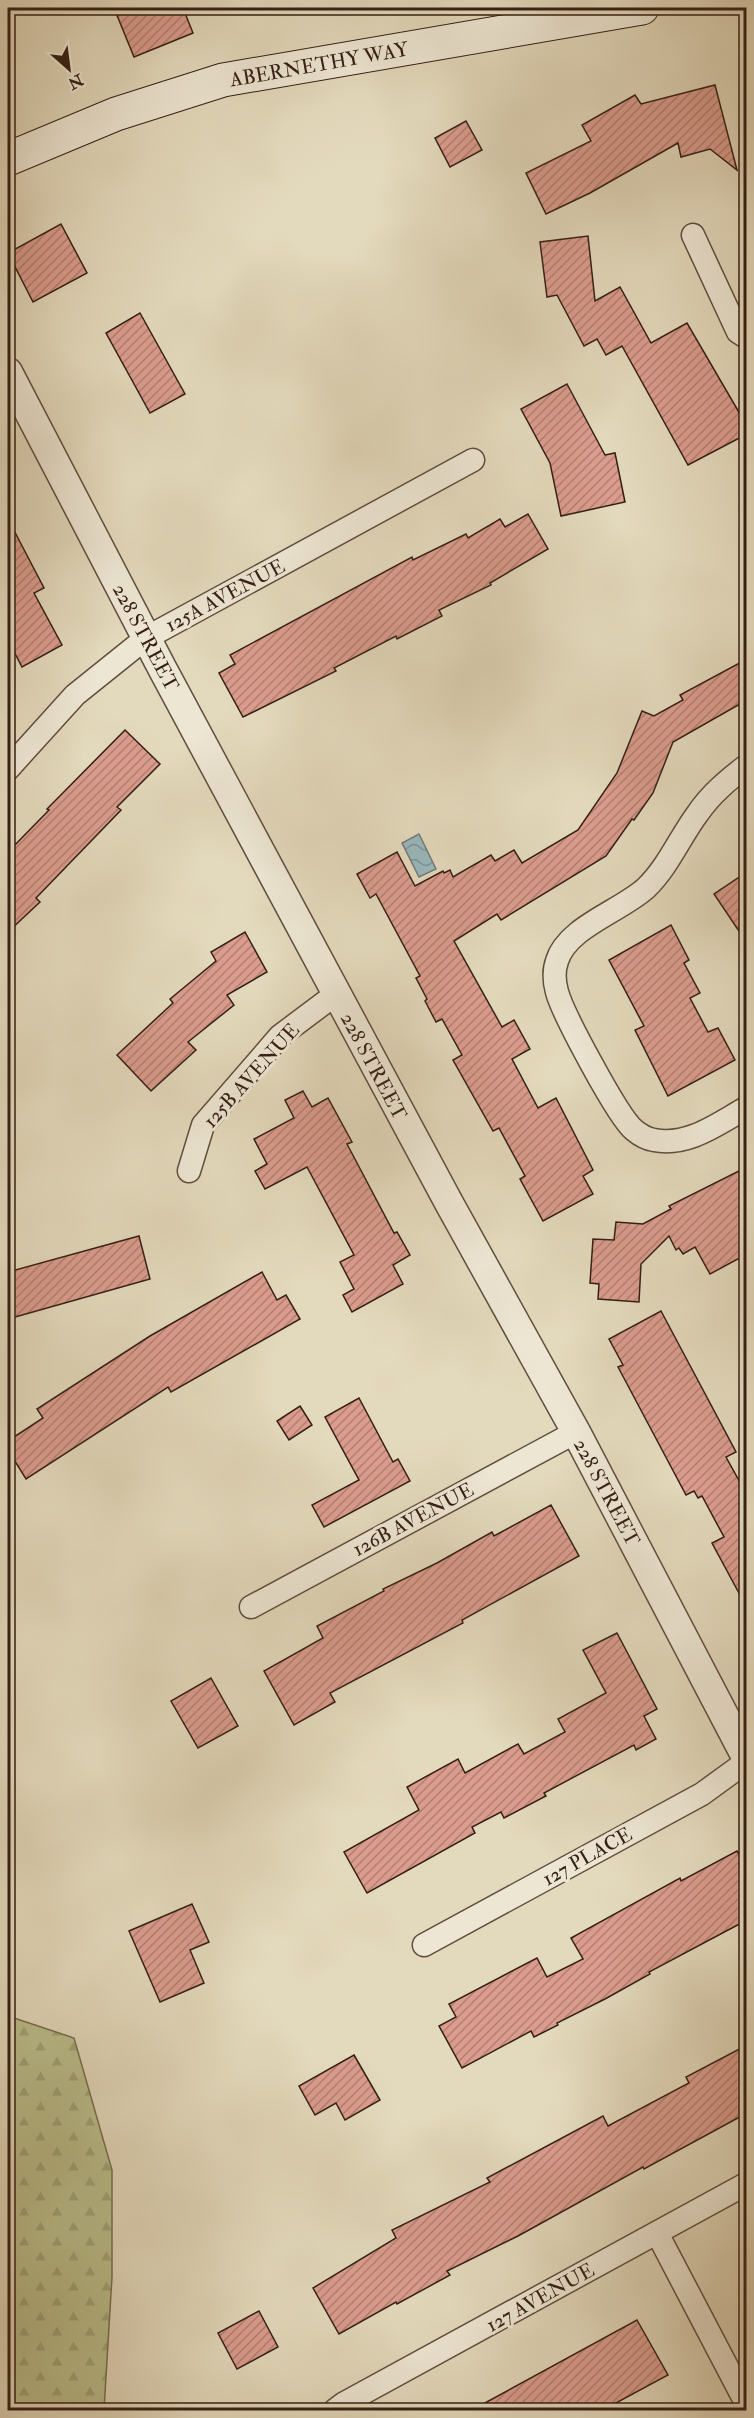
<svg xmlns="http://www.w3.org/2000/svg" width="754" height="2418" font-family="'IM FELL Double Pica',serif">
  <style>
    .forest { fill: url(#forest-firs); stroke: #776e50; stroke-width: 1.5 }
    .water { fill: url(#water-waves); stroke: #717a79; stroke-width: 1.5 }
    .building { fill: url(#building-hatch); stroke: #341f15; stroke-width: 1.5 }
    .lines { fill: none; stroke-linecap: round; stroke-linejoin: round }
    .minor-casing { stroke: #604e3f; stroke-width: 25 }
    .tertiary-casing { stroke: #604e3f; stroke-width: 31 }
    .secondary-casing { stroke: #341f15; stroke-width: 35 }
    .minor { stroke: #ede6d3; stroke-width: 22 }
    .tertiary { stroke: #ede6d3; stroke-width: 28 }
    .secondary { stroke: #ede6d3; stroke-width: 33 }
    .labels { text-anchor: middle; stroke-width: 6; stroke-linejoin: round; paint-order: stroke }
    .street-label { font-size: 20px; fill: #341f15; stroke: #ede6d3 }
  </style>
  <defs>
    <pattern id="forest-firs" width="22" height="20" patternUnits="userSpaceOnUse" patternTransform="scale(1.5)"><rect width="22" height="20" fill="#babe8c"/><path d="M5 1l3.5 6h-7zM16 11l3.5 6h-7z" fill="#a0a378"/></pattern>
    <pattern id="water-waves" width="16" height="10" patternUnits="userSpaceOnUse" patternTransform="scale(1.5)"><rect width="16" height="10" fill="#99b7bb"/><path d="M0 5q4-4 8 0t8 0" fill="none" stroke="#7e9497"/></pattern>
    <pattern id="building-hatch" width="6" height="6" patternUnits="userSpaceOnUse" patternTransform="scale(1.5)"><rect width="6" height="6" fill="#db9c8d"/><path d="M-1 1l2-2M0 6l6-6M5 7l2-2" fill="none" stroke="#b27f72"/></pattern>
  </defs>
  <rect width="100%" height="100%" fill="#e3d9bc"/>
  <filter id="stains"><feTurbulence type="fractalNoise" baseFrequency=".00333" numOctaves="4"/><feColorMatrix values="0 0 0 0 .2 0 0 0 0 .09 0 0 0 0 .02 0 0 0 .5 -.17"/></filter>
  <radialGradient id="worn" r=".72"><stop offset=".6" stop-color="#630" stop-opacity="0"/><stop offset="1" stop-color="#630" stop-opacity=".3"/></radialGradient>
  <!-- forest -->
  <path class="forest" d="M8,2016L74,2038L112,2170V2277L104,2410H8Z"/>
  <!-- water -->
  <path class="water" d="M419,834L436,869L419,877L402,843Z"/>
  <!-- building -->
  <g class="building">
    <path d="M114,8H183L193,33L134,57Z"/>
    <path d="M715,85L737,170L710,149L681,157L678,143L590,193L546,214L526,173L591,141L582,125L635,95L641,104Z"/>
    <path d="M466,121L482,150L450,167L435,138Z"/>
    <path d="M61,224L87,273L33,302L8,253Z"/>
    <path d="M588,236L595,301L620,287L651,343L687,323L747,426V434L688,465L622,346L606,355L597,339L584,346L557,295L547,297L540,242Z"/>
    <path d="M140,313L185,394L150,413L106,333Z"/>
    <path d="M567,384L605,455L615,453L625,502L561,516L550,463L521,409Z"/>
    <path d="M528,514L548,549L490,583L491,585L439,610L442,616L397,639L396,636L334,668L336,671L243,717L219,673L235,664L230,655L412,557L413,560L466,534L468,538L500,519L505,527Z"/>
    <path d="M8,519L44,588L34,593L62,645L22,667L8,640Z"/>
    <path d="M747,659V700L673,742L653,793L634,820L632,819L606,856L501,920L497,914L454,941L502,1027L514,1020L530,1049L512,1059L538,1108L556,1098L593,1170L583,1176L593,1194L543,1221L520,1179L525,1176L499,1128L493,1131L453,1060L462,1055L442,1019L436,1022L425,1001L427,999L416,978L420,976L376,894L370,898L357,874L397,852L415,886L443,871L444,873L450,870L453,877L491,855L495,861L514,850L522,863L578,830L617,773L642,711L654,716L683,700L680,695Z"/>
    <path d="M125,730L160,764L117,807L121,810L36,898L40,902L8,932V852L49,810L47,809Z"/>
    <path d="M747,872V943L714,894Z"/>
    <path d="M671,925L689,960L684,963L700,993L690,998L708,1032L718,1028L735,1060L668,1096L635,1030L644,1026L609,960Z"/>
    <path d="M245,932L267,972L227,995L234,1005L188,1042L196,1050L151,1091L117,1055L173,1003L170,999L216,961L211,952Z"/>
    <path d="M303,1091L312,1107L328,1098L352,1142L347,1144L394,1233L397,1232L410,1255L393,1265L403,1284L352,1312L343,1295L354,1289L340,1262L354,1255L307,1167L265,1189L255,1171L267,1164L254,1139L294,1118L285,1100Z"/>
    <path d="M747,1167V1254L710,1274L695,1247L683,1254L679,1248L676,1250L669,1236L641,1264L639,1302L598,1299L599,1284L590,1283L593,1239L614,1240L616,1222L643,1224L671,1209L669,1206Z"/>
    <path d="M139,1236L150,1279L8,1319V1272Z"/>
    <path d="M262,1272L277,1300L286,1295L300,1319L171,1392L168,1387L26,1479L8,1450V1441L43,1418L37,1409L150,1336Z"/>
    <path d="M661,1311L736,1452L726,1457L747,1495V1608L712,1543L724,1537L702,1496L698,1498L694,1491L686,1495L618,1367L623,1365L609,1339Z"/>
    <path d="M359,1398L393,1462L398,1459L410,1481L324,1527L312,1505L359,1480L325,1417Z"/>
    <path d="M300,1406L312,1425L289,1440L277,1421Z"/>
    <path d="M551,1505L579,1556L462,1620L463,1623L330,1693L335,1702L294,1725L264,1671L323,1638L317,1626L384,1591L383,1589L437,1563L492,1532L494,1536Z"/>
    <path d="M617,1633L657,1709L644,1716L656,1739L636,1750L634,1745L544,1793L546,1796L504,1818L501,1812L472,1827L475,1833L367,1893L344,1852L419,1810L407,1787L458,1759L465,1773L518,1744L524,1754L565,1732L558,1719L606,1693L583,1650Z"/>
    <path d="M211,1678L238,1726L198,1748L171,1701Z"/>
    <path d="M737,1851L747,1868V1920L649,1972L650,1974L605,1999L557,2023L558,2025L534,2037L531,2031L462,2068L439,2026L456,2017L449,2004L537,1958L547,1977L583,1959L571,1938L680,1878L681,1881Z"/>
    <path d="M192,1904L209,1942L190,1950L204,1983L160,2002L129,1931Z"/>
    <path d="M747,2045V2113L644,2169L643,2167L518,2236L447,2271L450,2275L397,2304L396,2302L339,2334L313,2288L396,2238L392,2230L490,2182L487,2178L603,2116L608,2126L689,2083L686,2077Z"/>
    <path d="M354,2055L380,2100L345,2120L336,2103L315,2115L299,2086Z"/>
    <path d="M259,2311L278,2347L237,2369L218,2333Z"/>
    <path d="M637,2320L668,2375L603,2410H472Z"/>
  </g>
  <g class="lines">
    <defs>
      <g id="minor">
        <path d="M693,235L738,332L746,337"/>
        <path d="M746,766C728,780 711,794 698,813C680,837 668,867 646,888C621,911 567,927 557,961C553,972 554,981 557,992C563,1014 618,1117 634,1130C640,1135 647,1139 654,1140C688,1147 719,1123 746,1108"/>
        <path d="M8,769L75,695L146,638L473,460"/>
        <path d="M189,1171L203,1125L280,1036L336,994"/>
        <path d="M251,1607L576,1432"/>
        <path d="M424,1945L702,1794L746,1762"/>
        <path d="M657,2233L746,2403"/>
        <path d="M335,2410L343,2404L746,2184"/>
      </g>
      <path id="tertiary" d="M8,372L162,668L449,1203L576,1432L746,1757"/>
      <path id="secondary" d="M8,159L116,114L223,80L642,8"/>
    </defs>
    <!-- minor casing -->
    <use href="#minor" class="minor-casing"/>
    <!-- tertiary casing -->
    <use href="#tertiary" class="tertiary-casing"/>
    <!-- secondary casing -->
    <use href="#secondary" class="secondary-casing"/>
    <!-- minor -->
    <use href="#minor" class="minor"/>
    <!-- tertiary -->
    <use href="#tertiary" class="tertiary"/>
    <!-- secondary -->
    <use href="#secondary" class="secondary"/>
  </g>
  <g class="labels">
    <!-- street labels -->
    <g class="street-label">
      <text transform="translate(319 64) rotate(-10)" y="7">ABERNETHY WAY</text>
      <text transform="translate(225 595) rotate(-28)" y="7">125A AVENUE</text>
      <text transform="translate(146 637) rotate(62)" y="7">228 STREET</text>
      <text transform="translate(374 1066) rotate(62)" y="7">228 STREET</text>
      <text transform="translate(251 1075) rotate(-48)" y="7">125B AVENUE</text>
      <text transform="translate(607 1492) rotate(62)" y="7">228 STREET</text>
      <text transform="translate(413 1519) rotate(-28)" y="7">126B AVENUE</text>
      <text transform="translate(587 1856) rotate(-29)" y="7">127 PLACE</text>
      <text transform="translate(540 2297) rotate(-29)" y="7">127 AVENUE</text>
    </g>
  </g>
  <!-- margin -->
  <rect width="754" height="2418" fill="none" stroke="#e3d9bc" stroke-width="30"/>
  <rect x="9" y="9" width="736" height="2400" fill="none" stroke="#341f15" stroke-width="3"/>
  <rect x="15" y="15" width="724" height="2388" fill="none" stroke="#341f15" stroke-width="1.5"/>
  <!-- north arrow -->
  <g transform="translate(69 69) rotate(152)" stroke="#ede6d3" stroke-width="4.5" paint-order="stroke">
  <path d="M0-4.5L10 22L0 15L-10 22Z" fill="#341f15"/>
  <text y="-9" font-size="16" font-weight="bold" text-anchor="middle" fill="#341f15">N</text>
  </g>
  <rect width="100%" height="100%" filter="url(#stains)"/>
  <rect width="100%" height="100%" fill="url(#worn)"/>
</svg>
